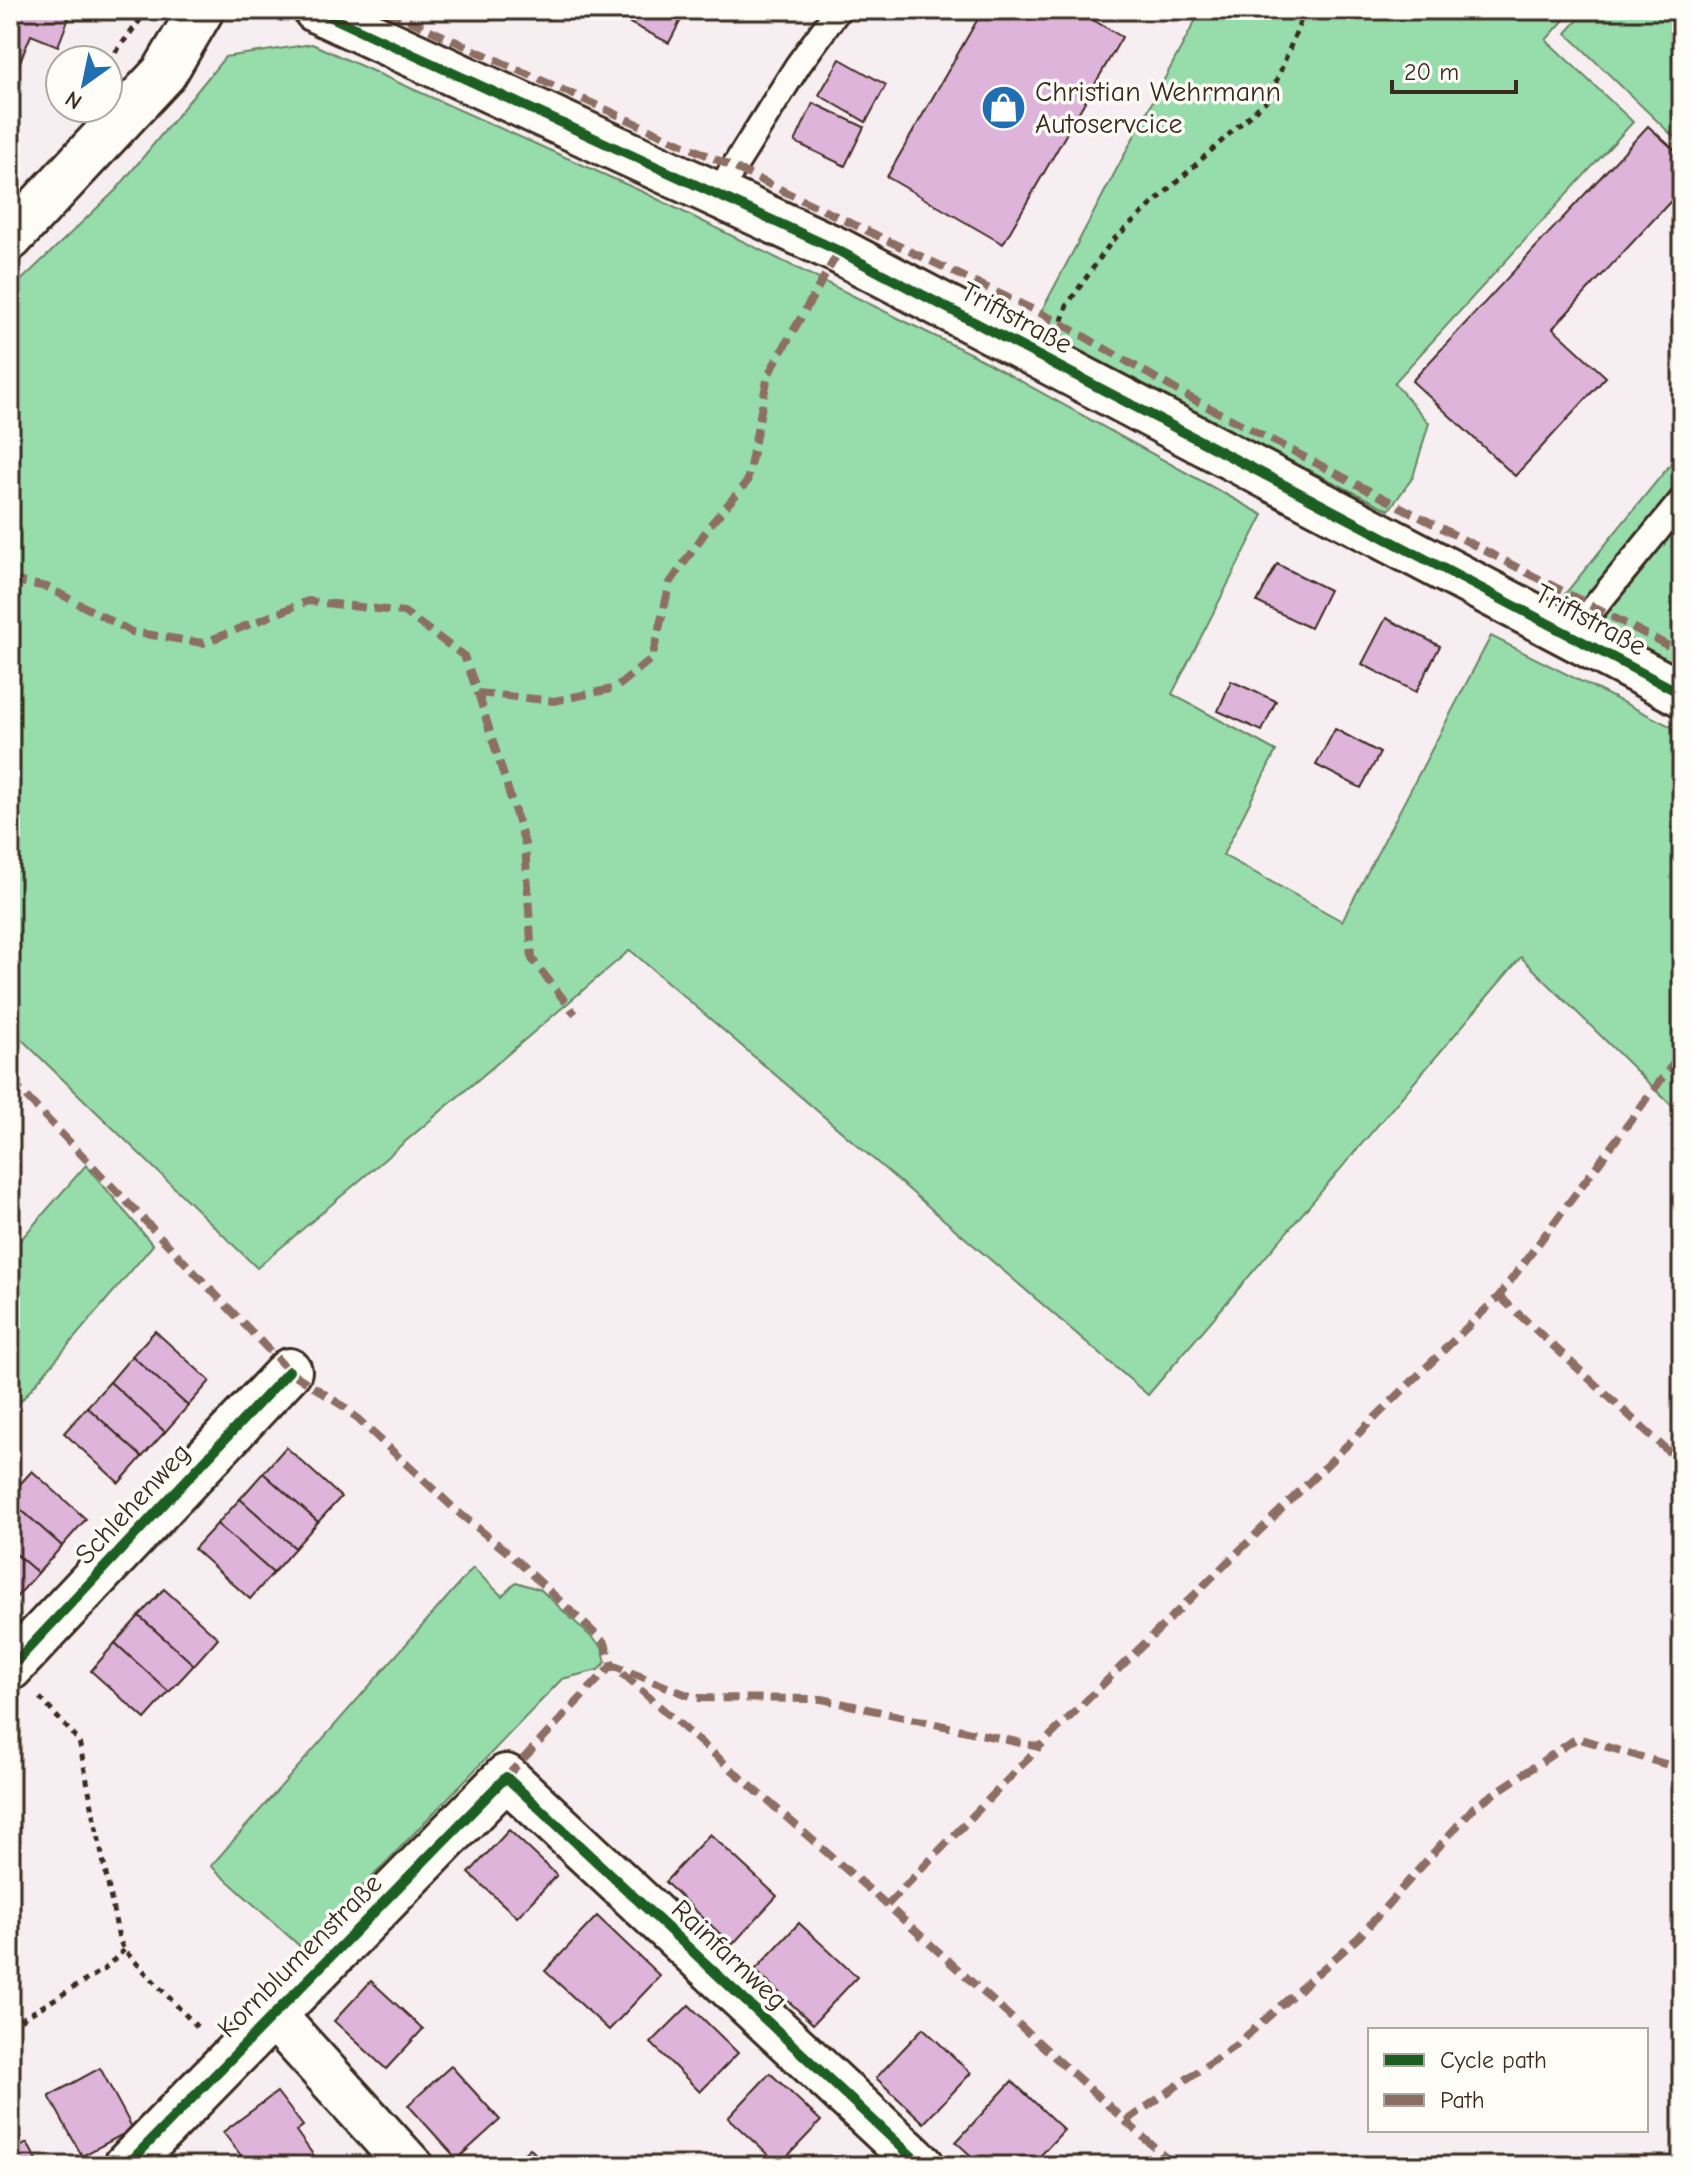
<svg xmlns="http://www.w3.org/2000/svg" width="1692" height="2176" font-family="'Comic Neue',sans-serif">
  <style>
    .green { fill: #97ddab; stroke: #698464; stroke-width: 2 }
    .building { fill: #dfb4da; stroke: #3b2a1e; stroke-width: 2 }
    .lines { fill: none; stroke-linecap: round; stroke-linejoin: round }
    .lane-casing { stroke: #3b2a1e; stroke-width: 30 }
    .street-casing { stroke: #3b2a1e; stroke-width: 50 }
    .path { stroke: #3b2a1e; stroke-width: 5; stroke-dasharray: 6 6; stroke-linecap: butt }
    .lane { stroke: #fdfcf7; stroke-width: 24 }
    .street { stroke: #fdfcf7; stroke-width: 44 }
    .quiet { stroke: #8d6e63; stroke-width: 8; stroke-dasharray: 16 8; stroke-linecap: butt }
    .cycleway-casing { stroke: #fdfcf7; stroke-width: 15 }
    .cycleway { stroke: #1b5e20; stroke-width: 10 }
    .labels { text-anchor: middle; stroke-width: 7; stroke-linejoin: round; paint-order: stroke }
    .poi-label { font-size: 28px; fill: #3b2a1e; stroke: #fdfcf7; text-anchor: start }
    .street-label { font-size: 28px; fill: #3b2a1e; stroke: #fdfcf7 }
  </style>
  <rect width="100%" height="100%" fill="#f7eef1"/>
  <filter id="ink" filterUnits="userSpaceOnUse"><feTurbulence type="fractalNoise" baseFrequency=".0125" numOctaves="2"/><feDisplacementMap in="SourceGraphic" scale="16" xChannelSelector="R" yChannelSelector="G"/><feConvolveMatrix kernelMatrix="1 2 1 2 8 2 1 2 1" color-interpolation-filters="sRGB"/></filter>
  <g filter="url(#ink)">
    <!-- green -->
    <g class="green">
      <path d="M1201,10H1573L1546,40L1633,122L1394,383L1429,423L1413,477L1389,510L1084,358L1041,312Z"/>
      <path d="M1587,10H1682V145L1566,33Z"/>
      <path d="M312,44L643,192L977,357L1263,515L1172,694L1276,751L1223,855L1342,921L1491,636L1682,732V1116L1521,957L1148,1395L630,950L257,1268L10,1028V291L117,189L225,57Z"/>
      <path d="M1682,450V670L1557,604Z"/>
      <path d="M86,1165L153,1245L10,1414V1252Z"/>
      <path d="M473,1568L502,1596L516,1582L541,1590L602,1647L606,1662L598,1670L562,1679L303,1949L211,1866Z"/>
    </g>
    <!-- building -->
    <g class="building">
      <path d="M10,10H72L58,46L31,35L11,83Z"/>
      <path d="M604,10H686L669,43Z"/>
      <path d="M983,10H1076L1122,37L1003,244L887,177Z"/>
      <path d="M840,59L886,85L866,122L819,95Z"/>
      <path d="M813,103L864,127L845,166L795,142Z"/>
      <path d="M1648,126L1682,157V189L1553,328L1606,377L1515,476L1412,381Z"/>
      <path d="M1277,564L1329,590L1310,628L1257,602Z"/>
      <path d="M1386,618L1440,646L1416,692L1362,664Z"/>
      <path d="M1231,681L1276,701L1262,731L1218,711Z"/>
      <path d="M1335,729L1380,753L1361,788L1316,765Z"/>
      <path d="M155,1331L210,1381L188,1406L132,1356Z"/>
      <path d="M132,1356L188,1406L165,1432L110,1382Z"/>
      <path d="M110,1382L165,1432L142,1457L87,1407Z"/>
      <path d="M87,1407L142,1457L119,1483L64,1433Z"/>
      <path d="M286,1447L341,1497L318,1522L263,1473Z"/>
      <path d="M32,1471L86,1519L62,1546L10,1500V1495Z"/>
      <path d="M263,1473L318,1522L295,1548L240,1499Z"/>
      <path d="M240,1499L295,1548L273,1573L217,1524Z"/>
      <path d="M10,1500L62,1546L38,1573L10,1549Z"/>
      <path d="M217,1524L273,1573L250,1599L194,1549Z"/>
      <path d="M10,1549L38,1573L13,1601L10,1598Z"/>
      <path d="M164,1589L218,1638L194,1665L139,1616Z"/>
      <path d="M139,1616L194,1665L169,1692L115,1643Z"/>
      <path d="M115,1643L169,1692L145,1719L91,1671Z"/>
      <path d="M509,1830L557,1875L517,1917L469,1873Z"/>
      <path d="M710,1834L777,1896L732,1945L665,1882Z"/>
      <path d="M597,1916L660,1976L609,2030L545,1971Z"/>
      <path d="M799,1923L857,1977L813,2024L755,1970Z"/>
      <path d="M371,1981L423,2029L386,2069L334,2021Z"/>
      <path d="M689,2005L738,2053L700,2092L651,2043Z"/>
      <path d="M923,2028L971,2073L924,2123L876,2078Z"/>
      <path d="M451,2066L500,2120L457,2159L408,2105Z"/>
      <path d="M100,2068L133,2129L82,2156L49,2096Z"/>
      <path d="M770,2073L821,2121L779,2165L728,2118Z"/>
      <path d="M1012,2081L1064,2130L1031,2166H982L956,2142Z"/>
      <path d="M277,2092L303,2126L296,2131L317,2160L309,2166H249L223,2132Z"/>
      <path d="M27,2143L40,2166H10V2153Z"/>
      <path d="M530,2148L546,2166H510Z"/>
    </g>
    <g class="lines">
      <defs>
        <g id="lane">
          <path d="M717,194L798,65L838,10"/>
          <path d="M1571,636L1682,500"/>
        </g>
        <g id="street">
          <path d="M316,10L839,251L1682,694"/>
          <path d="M10,238L164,73L201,10"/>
          <path d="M10,1668L289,1371"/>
          <path d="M273,2015L410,2166"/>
          <path d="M126,2166L506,1777L922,2166"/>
        </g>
      </defs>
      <!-- lane casing -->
      <use href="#lane" class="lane-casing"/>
      <!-- street casing -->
      <use href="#street" class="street-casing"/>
      <!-- path -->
      <g class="path">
        <path d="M108,62L147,11"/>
        <path d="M1062,321L1067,305L1112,241L1270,97L1305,10"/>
        <path d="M40,1698L79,1741L119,1939L124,1950L200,2030"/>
        <path d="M10,2026L103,1970L124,1950"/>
      </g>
      <!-- lane -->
      <use href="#lane" class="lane"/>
      <!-- street -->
      <use href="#street" class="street"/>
      <!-- quiet -->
      <g class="quiet">
        <path d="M386,10L733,167L1061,323L1183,394L1682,653"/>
        <path d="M10,580L47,587L132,632L203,643L308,601L404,612L464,656L478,693L554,701L616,688L652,658L670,583L711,524L747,482L768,375L839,251"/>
        <path d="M478,693L525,844L532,959L575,1014"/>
        <path d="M10,1080L289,1371L346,1408L458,1512L512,1556L605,1643L612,1665L695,1698L822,1699L1039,1747L1499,1296L1682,1052"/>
        <path d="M1499,1296L1682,1464"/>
        <path d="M506,1777L612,1665L887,1905L1175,2166"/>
        <path d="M887,1905L1039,1747"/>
        <path d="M1126,2121L1236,2045L1359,1937L1474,1807L1577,1738L1682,1769"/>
      </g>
      <defs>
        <g id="cycleway">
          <path d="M316,10L839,251L1682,694"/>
          <path d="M10,1668L289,1371"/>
          <path d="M126,2166L506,1777L922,2166"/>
        </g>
      </defs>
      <!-- cycleway casing -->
      <use href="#cycleway" class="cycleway-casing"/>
      <!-- cycleway -->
      <use href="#cycleway" class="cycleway"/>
    </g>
  </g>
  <!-- icons -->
  <defs>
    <symbol id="shop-disc" viewBox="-11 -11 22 22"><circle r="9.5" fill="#1f6fb2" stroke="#fdfcf7"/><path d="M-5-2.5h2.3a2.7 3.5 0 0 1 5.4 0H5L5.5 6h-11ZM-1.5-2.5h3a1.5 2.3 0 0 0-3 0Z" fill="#fff"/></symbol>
  </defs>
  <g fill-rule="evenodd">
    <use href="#shop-disc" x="978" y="82" width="51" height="51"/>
  </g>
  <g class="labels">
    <!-- poi labels -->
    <g class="poi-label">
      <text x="1035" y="101">Christian Wehrmann<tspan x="1035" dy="32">Autoservcice</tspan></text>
    </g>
    <!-- street labels -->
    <g class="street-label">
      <text transform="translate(1017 317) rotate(28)" y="10">Triftstraße</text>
      <text transform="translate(1591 619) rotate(28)" y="10">Triftstraße</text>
      <text transform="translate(132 1503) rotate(-47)" y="10">Schlehenweg</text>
      <text transform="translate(730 1954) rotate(43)" y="10">Rainfarnweg</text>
      <text transform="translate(299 1955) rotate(-45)" y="10">Kornblumenstraße</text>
    </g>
  </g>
  <!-- margin -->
  <rect width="1692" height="2176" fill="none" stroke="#fdfcf7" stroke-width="40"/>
  <rect x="20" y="20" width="1652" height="2136" fill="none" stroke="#3b2a1e" stroke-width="3" filter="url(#ink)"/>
  <!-- legend -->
  <rect x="1368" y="2028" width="280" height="104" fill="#fdfcf7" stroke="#afa8a0" stroke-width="2"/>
  <rect x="1384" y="2054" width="40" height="12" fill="#1b5e20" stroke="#afa8a0" stroke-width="2"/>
  <text x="1440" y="2068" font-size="24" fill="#3b2a1e">Cycle path</text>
  <rect x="1384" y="2094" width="40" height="12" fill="#8d6e63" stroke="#afa8a0" stroke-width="2"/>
  <text x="1440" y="2108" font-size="24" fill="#3b2a1e">Path</text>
  <!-- north arrow -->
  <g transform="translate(84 84) rotate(213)"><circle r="38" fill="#fdfcf7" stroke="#afa8a0" stroke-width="2"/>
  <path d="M0-6L14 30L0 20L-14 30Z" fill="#1f6fb2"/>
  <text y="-12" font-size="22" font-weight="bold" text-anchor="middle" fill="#3b2a1e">N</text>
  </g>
  <!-- scale -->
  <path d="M1392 80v12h124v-12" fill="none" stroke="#3b2a1e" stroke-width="4"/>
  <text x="1404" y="80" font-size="24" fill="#3b2a1e" stroke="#fdfcf7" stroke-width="6" paint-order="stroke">20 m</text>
</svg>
